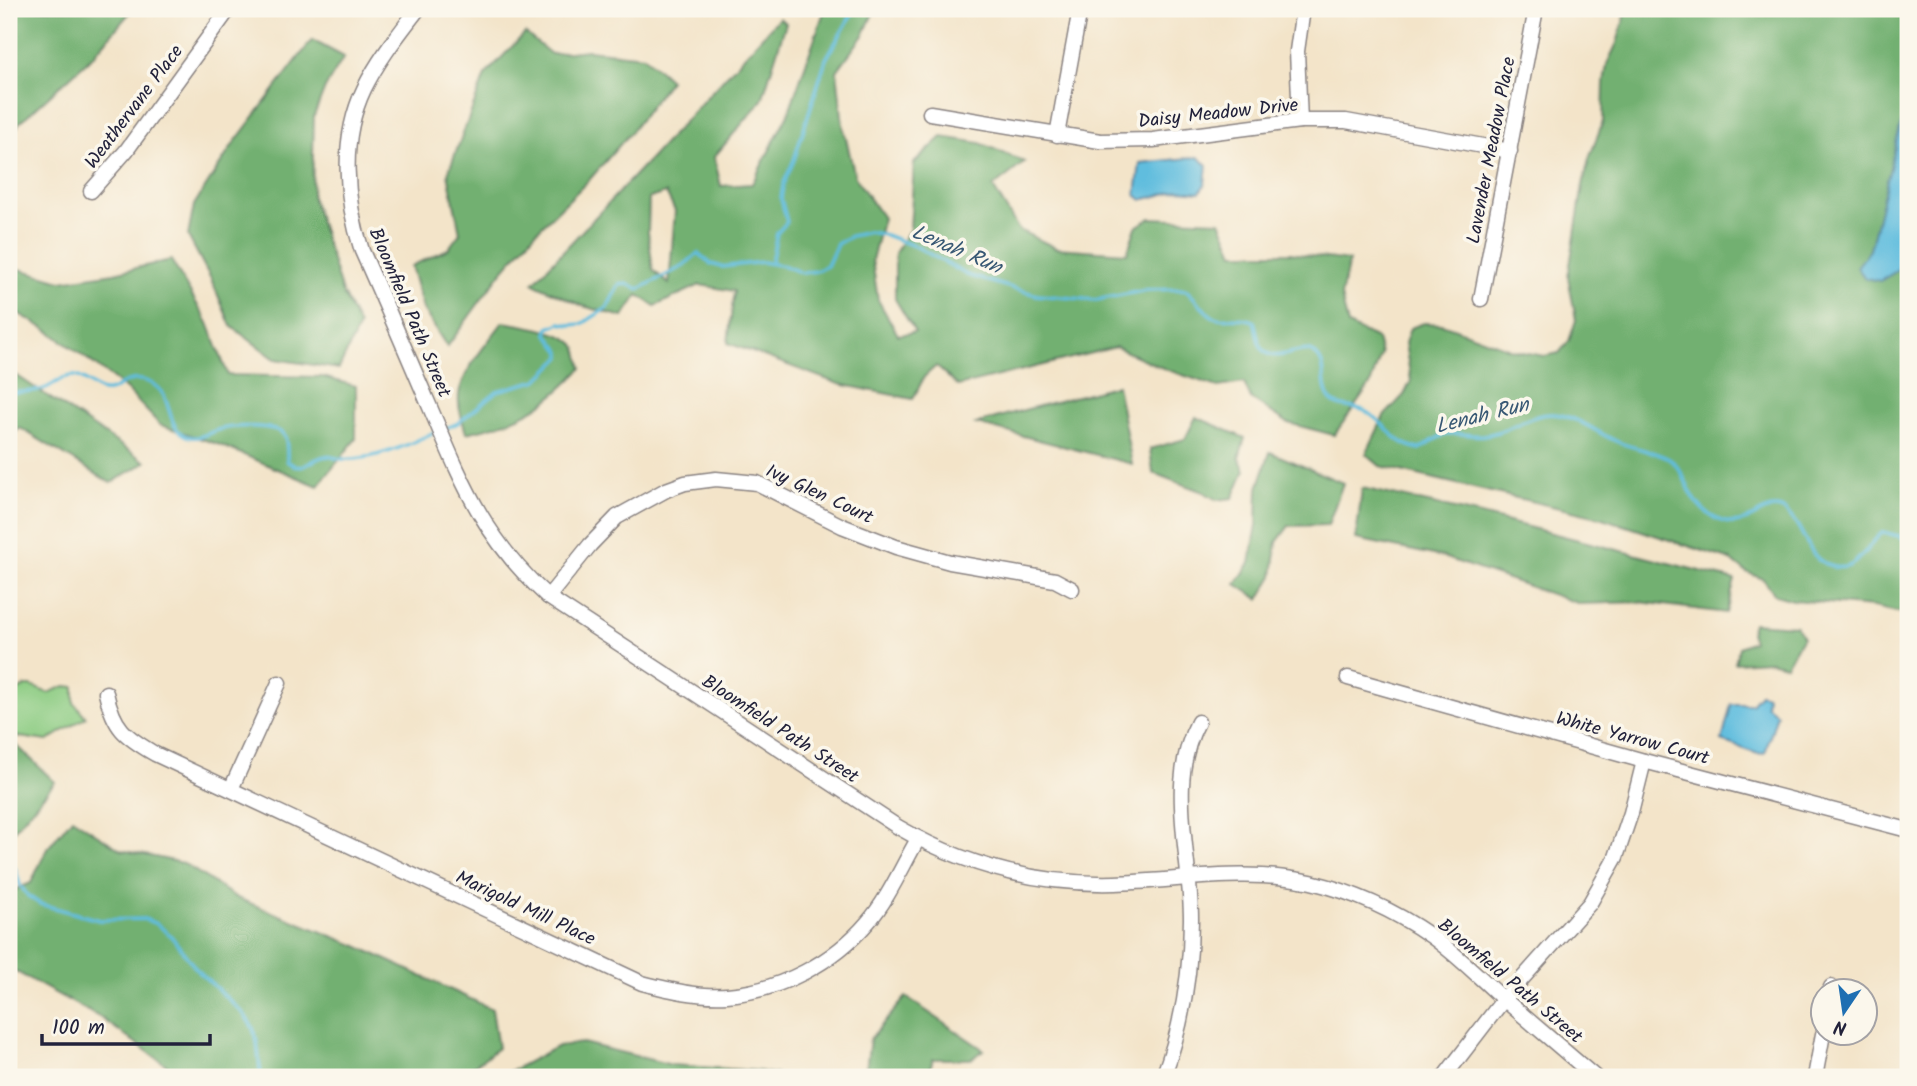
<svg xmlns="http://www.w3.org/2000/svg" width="1917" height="1086" font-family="Kalam,sans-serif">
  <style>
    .green { fill: #8dcc83; stroke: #58775f; stroke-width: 2 }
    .forest { fill: #72b071; stroke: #4a6956; stroke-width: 2; fill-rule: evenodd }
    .water { fill: #60bdde; stroke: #41708c; stroke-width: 2 }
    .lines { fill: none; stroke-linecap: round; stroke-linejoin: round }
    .stream { stroke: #60bdde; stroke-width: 3.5 }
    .minor-casing { stroke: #8a8382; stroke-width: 17 }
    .minor { stroke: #fff; stroke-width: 14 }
    .labels { text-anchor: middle; stroke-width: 7; stroke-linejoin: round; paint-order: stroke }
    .street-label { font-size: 19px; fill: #22223b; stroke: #fbf7ec }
    .water-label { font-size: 21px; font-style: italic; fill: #385874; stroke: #fbf7ec }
  </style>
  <rect width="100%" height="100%" fill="#fbf7ec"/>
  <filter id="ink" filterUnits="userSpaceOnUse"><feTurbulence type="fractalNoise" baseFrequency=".0143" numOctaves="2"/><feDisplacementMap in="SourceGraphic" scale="14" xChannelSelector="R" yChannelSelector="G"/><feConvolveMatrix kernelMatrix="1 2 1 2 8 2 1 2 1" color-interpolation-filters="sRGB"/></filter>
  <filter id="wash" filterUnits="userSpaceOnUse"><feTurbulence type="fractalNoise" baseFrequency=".00686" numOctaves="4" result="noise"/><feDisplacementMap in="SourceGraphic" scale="28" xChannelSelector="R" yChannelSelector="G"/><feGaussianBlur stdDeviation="1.57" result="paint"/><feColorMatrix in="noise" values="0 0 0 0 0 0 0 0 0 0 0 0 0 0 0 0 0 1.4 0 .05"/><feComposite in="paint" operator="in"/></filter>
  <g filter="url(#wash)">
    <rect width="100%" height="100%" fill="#f3e4c9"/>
    <!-- green -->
    <path class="green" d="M25,686H31L48,693L65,686L74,687V703L86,717L47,741L13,736C4,719 6,695 25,686Z"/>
    <!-- forest -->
    <g class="forest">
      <path d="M9,9H133L92,57L19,123L9,142Z"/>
      <path d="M825,9H875L864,34L837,71L843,125L855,177L883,218L872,260L878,300L898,335L915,332L895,299V253L910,229L914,163L942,137L980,143L1025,162L993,187L1019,230L1056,248L1127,253L1136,227L1150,218L1220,221L1234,253H1290L1349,261L1341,296L1348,325L1377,339L1381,354L1370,385L1334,435L1288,423L1251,399L1244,383L1218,387L1165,369L1116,347L958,386L936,366L924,377L913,399L839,384L728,343L734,291L700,285L655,306L638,295L623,317L583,306L533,283L651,158L779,18L786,23L762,100L714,157L721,186L752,184L788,114ZM666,193L675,211L669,284L653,270L648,232L649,198Z"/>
      <path d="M1627,9H1908V614L1873,607L1793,600L1775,595L1763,579L1746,572L1731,560L1602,518L1380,466L1366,454L1384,416L1404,395L1411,381L1405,343L1410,328L1424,323L1442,324L1513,350L1544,356L1559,353L1569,341L1576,320L1568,277L1583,185L1589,159L1603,121L1604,83L1607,64L1617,43Z"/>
      <path d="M525,33L551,54L588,50L644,56L670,80L630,133L590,179L535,233L500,274L447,347L423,309L411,266L448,249L460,233L448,173L485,75Z"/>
      <path d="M312,40L344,57L325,88L314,116L312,197L342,292L359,326L339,369L275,359L231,326L211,279L188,236L194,205L234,143Z"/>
      <path d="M171,260L208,323L228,375L323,377L356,386V439L318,486L220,445L160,425L127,390L94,364L47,330L9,308V266L61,281L114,273Z"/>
      <path d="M503,322C520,325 566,331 576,346C579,352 580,361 582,368C545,408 519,422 466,433C462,419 456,403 460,389C468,364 488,342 503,322Z"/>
      <path d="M9,370L10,371L146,462L111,483L20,428L9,438Z"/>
      <path d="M1117,385L1132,464L976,424C1023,409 1070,399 1117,385Z"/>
      <path d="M1196,417L1245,438L1239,458L1245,470L1233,498L1217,500L1203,492L1153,473L1150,449L1185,439Z"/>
      <path d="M1270,452L1343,483L1328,525L1289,526L1277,542L1273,576L1259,599L1236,584L1250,563L1257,525L1258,488Z"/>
      <path d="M1362,488L1481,515L1735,580L1726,613L1640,602L1580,604L1443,557L1356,539Z"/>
      <path d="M1753,623L1796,626L1803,637L1786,665L1770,661L1735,663L1739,647L1753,641L1750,633Z"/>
      <path d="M9,738L55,782L9,836Z"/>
      <path d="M72,818L121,850L183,863L237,898L357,946L492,1009L498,1048L459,1077H183L101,1018L9,968V892L31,883L47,849Z"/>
      <path d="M906,997L984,1050L971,1059H933L927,1077H865L870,1039Z"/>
      <path d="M583,1043L672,1065L759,1071L787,1077H500L558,1046Z"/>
    </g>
    <!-- water -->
    <g class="water">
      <path d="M1908,109V239L1898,270L1880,281L1865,278L1857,267L1870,250L1900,127Z"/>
      <path d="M1198,157L1207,165L1205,184L1200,192L1179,190L1142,200L1136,195L1140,163Z"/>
      <path d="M1760,694L1767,696L1766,705L1777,714L1765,753L1758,754L1722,741L1731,704H1751Z"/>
    </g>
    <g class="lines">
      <!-- stream -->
      <g class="stream">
        <path d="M771,263L777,233L787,222L781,199L783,185L794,160L826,59L855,9"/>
        <path d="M9,393C21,391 35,393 46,388C56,384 63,375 75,376C87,378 96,393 108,391C114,390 117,387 122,384C133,377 147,379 157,387C173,399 166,434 191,437C202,439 211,431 221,429C234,426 276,424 284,435C288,441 287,453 287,461C305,475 308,459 326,456C332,456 336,459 342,459C372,461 410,445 436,431"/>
        <path d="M444,429L458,423L497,391L538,380L561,357V352L547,333L549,328L560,323L571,325L582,324L607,308L619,285L627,284L639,289L682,267L698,253L711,264L722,267L762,262L785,266L802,273L816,271L827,266L837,244L851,236L869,232L885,235L917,247L967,275L1037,295L1096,300L1147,290L1185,289C1195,297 1204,312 1214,317C1223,321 1239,315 1254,321C1256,327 1257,335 1259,342C1271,373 1301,339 1316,355C1328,366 1321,383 1328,396C1335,411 1355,404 1367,412C1388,425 1391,442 1419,449C1427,446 1433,439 1442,436C1456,430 1470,437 1484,435C1510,433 1533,409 1560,415C1581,419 1599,434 1618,442C1634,449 1653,450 1669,459C1688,471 1686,501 1713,517C1748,538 1764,495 1786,512C1807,529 1805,560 1834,567C1841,568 1848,568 1854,563C1865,554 1872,541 1883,532L1902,537L1908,546"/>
        <path d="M9,860L16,870L20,885L28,896L40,904L99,920L144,919L157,924L171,936L197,970L244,1014L253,1028L257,1042L261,1077"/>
      </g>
    </g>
  </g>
  <g filter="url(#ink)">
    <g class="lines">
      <defs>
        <g id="minor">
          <path d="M418,9C399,34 378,60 364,89C340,139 345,199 362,251C384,300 405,349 426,398C461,479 481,536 548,597L898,827C965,866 1038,885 1115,883C1179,881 1247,868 1311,882C1353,892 1395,911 1431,936C1455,953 1477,975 1499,995C1531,1022 1563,1050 1595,1077"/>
          <path d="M930,113L1100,141L1153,140L1300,121H1346L1510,151"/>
          <path d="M1300,121L1297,51L1303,9"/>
          <path d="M1057,135L1080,9"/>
          <path d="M91,191L126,151L229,9"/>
          <path d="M1481,299L1536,9"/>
          <path d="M548,597L590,545L617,517L666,490L685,483L716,479L757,483L842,526L896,547L950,562L1055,580L1072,589"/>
          <path d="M1348,678L1644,761L1908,830"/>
          <path d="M106,693C114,728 124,736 155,754L642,983C670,990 698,997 727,995C780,991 834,962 868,922C889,898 902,866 918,839"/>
          <path d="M231,789L279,683"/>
          <path d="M1830,992L1831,987"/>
          <path d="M1163,1077C1182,1027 1191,972 1191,919C1191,854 1166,782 1198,722"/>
          <path d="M1444,1077L1504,999L1590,903L1616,857L1631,813L1644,761"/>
          <path d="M1815,1077L1823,1034"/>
        </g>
      </defs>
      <!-- minor casing -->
      <use href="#minor" class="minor-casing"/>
      <!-- minor -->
      <use href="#minor" class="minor"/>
    </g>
  </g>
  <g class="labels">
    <!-- street labels -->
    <g class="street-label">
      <text transform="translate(133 106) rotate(-53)" y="7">Weathervane Place</text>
      <text transform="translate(1218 112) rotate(-6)" y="7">Daisy Meadow Drive</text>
      <text transform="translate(1490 150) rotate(-79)" y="7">Lavender Meadow Place</text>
      <text transform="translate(411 312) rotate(67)" y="7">Bloomfield Path Street</text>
      <text transform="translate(820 493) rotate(25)" y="7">Ivy Glen Court</text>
      <text transform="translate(781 728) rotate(33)" y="7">Bloomfield Path Street</text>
      <text transform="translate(1633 737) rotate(15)" y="7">White Yarrow Court</text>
      <text transform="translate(526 907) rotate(25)" y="7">Marigold Mill Place</text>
      <text transform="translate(1511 980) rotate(40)" y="7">Bloomfield Path Street</text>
    </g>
    <!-- water labels -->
    <g class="water-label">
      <text transform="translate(957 249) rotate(23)" y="7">Lenah Run</text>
      <text transform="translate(1482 415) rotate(-14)" y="7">Lenah Run</text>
    </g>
  </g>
  <!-- margin -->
  <rect width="1917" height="1086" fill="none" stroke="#fbf7ec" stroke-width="35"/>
  <!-- north arrow -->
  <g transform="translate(1844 1012) rotate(193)"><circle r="33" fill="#fbf7ec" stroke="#a4a2a5" stroke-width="2"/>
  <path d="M0-5L12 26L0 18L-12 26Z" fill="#1f6fb2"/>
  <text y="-10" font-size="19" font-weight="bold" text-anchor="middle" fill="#22223b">N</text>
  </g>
  <!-- scale -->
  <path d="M42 1034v10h168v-10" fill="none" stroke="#22223b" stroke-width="3.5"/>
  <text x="52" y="1034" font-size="21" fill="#22223b" stroke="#fbf7ec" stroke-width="5" paint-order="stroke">100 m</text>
</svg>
